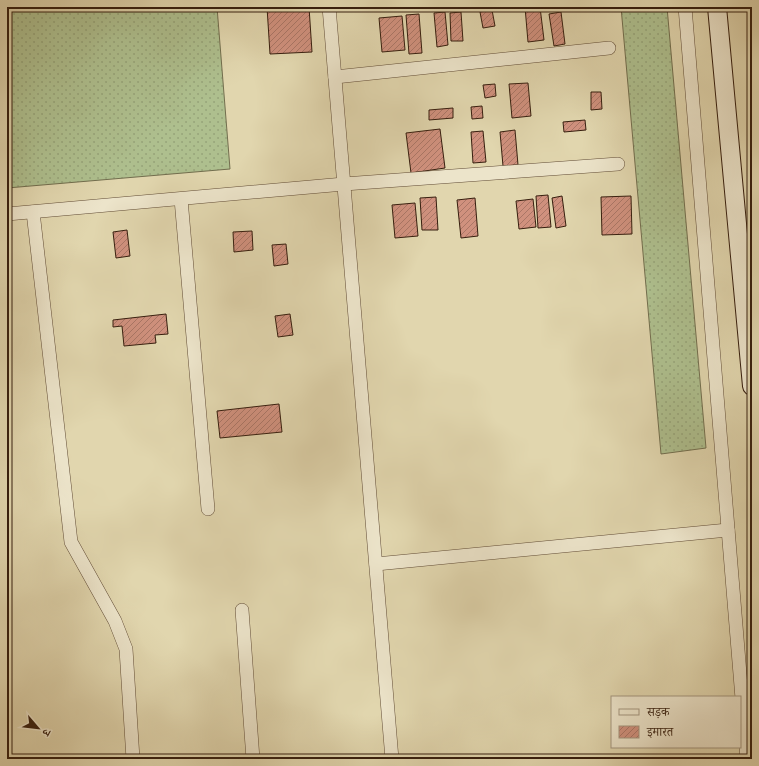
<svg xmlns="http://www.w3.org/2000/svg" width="759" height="766" font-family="'IM FELL French Canon','Noto Serif Devanagari',serif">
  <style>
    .grass { fill: url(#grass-dots); stroke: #726e4e }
    .building { fill: url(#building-hatch); stroke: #361e0e }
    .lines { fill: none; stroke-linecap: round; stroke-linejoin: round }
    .street-casing { stroke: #614c36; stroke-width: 14 }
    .secondary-casing { stroke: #361e0e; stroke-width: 20 }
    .street { stroke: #ece4ca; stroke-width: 13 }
    .secondary { stroke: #ece4ca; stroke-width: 18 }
  </style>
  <defs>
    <pattern id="grass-dots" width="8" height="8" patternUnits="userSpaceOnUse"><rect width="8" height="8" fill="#aebf8e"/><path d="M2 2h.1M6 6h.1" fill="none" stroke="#96a479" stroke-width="1.8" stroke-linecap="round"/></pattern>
    <pattern id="building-hatch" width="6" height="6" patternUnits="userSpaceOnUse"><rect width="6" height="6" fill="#d0917e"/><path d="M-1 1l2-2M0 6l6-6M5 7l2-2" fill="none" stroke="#aa7666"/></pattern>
  </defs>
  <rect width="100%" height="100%" fill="#e1d6ae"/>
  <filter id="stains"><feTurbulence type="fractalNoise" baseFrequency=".005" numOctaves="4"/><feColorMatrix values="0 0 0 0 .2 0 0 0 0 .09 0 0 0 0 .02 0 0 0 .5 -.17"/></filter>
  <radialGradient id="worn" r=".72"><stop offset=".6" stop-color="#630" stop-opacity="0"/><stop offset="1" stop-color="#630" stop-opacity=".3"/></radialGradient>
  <!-- grass -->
  <g class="grass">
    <path d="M7,7H217L230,169L7,188Z"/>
    <path d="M621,7H667L706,448L661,454Z"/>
  </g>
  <!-- building -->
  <g class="building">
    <path d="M267,7H309L312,52L270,54Z"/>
    <path d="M525,7H540L544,40L528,42Z"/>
    <path d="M492,10L495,26L483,28L480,12Z"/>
    <path d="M445,12L448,45L437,47L434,13Z"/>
    <path d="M461,12L463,41H451L450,13Z"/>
    <path d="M561,12L565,44L554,46L549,14Z"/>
    <path d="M419,14L422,53L409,54L406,15Z"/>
    <path d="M402,16L405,50L382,52L379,18Z"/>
    <path d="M528,83L531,116L512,118L509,84Z"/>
    <path d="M495,84L496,96L485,98L483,85Z"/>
    <path d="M591,92H601L602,109L591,110Z"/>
    <path d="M482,106L483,118L472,119L471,107Z"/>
    <path d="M453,108V118L429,120V110Z"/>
    <path d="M585,120L586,130L564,132L563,122Z"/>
    <path d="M440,129L445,168L411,173L406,133Z"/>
    <path d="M515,130L518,165L503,166L500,132Z"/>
    <path d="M483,131L486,162L473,163L471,132Z"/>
    <path d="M548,195L551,227L538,228L536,196Z"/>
    <path d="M562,196L566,226L556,228L552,198Z"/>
    <path d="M631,196L632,234L602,235L601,197Z"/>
    <path d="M436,197L438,230H422L420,198Z"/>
    <path d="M475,198L478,236L461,238L457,200Z"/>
    <path d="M533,199L536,227L519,229L516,201Z"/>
    <path d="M415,203L418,236L395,238L392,205Z"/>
    <path d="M127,230L130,256L116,258L113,232Z"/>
    <path d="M252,231L253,250L234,252L233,232Z"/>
    <path d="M286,244L288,264L274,266L272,245Z"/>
    <path d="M166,314L168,334L155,335L156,343L124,346L122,326L113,327V320Z"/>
    <path d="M290,314L293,335L278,337L275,316Z"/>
    <path d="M279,404L282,432L220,438L217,411Z"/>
  </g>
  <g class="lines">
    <defs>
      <g id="street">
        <path d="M329,7L392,759"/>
        <path d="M685,7L747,759"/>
        <path d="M335,77L609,48"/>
        <path d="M181,199L208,509"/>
        <path d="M33,212L71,542L115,621L126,649L133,759"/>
        <path d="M7,214L344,184L618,164"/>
        <path d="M376,564L728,530"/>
        <path d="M242,610L253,759"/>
      </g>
      <path id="secondary" d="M717,7L752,386"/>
    </defs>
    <!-- street casing -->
    <use href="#street" class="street-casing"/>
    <!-- secondary casing -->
    <use href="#secondary" class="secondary-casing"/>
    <!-- street -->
    <use href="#street" class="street"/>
    <!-- secondary -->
    <use href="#secondary" class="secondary"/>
  </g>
  <!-- margin -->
  <rect width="759" height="766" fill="none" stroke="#e1d6ae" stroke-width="24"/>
  <rect x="8" y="8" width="743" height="750" fill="none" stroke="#361e0e" stroke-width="2"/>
  <rect x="12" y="12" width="735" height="742" fill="none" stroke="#361e0e"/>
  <!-- legend -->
  <rect x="611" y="696" width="130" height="52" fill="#ece4ca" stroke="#a3957f"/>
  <rect x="619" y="709" width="20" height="6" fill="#ece4ca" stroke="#a3957f"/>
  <text x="647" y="716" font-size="12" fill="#361e0e">सड़क</text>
  <rect x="619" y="726" width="20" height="12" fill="url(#building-hatch)" stroke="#a3957f"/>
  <text x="647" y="736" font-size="12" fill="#361e0e">इमारत</text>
  <!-- north arrow -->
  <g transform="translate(38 728) rotate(118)" stroke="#ece4ca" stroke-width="3" paint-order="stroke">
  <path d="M0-3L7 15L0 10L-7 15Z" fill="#361e0e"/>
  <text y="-6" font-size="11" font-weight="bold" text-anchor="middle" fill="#361e0e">उ</text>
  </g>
  <rect width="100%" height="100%" filter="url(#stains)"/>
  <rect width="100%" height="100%" fill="url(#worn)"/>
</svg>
